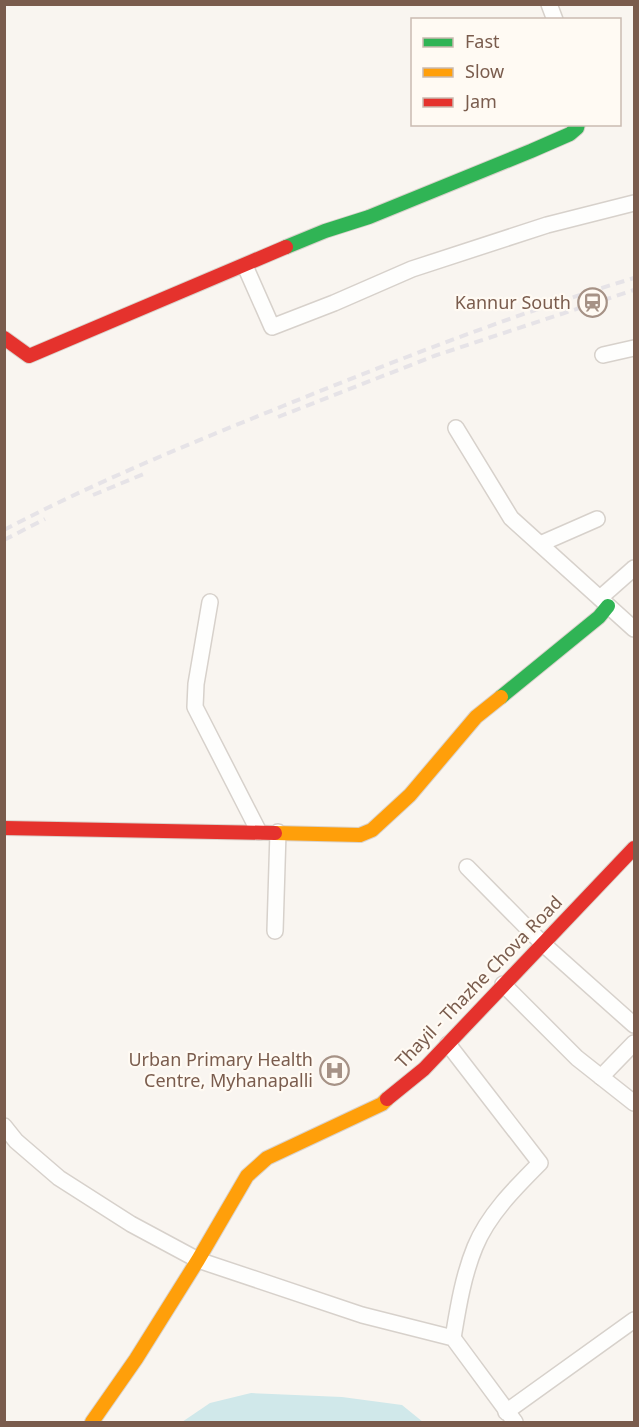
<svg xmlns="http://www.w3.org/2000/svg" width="639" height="1427" font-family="'Noto Sans',sans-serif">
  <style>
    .water { fill: #d0e8ea }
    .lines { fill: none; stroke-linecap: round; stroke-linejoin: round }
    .street-casing { stroke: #d7d1cb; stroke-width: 18 }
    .fast-casing { stroke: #d9d2cb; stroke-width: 16 }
    .slow-casing { stroke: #d9d2cb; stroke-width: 16 }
    .jam-casing { stroke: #d9d2cb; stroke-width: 16 }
    .street { stroke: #fefefd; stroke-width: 15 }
    .fast { stroke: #30b455; stroke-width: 14 }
    .slow { stroke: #ff9f0a; stroke-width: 14 }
    .jam { stroke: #e5322d; stroke-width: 14 }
    .rail { stroke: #e6e3e7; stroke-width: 4; stroke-dasharray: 9 6; stroke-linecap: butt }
    .labels { text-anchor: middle; stroke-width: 4.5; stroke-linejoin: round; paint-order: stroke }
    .poi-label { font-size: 18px; fill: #7a5c4d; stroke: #fffaf3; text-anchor: end }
    .street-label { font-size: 18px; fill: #7a5c4d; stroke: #fffaf3 }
  </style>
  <rect width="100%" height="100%" fill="#f9f5f0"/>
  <!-- water -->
  <path class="water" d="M251,1393L342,1397L402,1405L423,1422H182L210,1403Z"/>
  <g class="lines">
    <defs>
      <g id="street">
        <path d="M549,4L555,20"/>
        <path d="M245,266L272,327L334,303L412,269L547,225L634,203"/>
        <path d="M603,355L634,348"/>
        <path d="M456,428L511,518L634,629"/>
        <path d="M540,544L597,519"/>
        <path d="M600,598L634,568"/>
        <path d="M210,602L196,684L195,707L259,832"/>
        <path d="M467,867L542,943L634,1025"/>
        <path d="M275,931L278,832"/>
        <path d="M503,984L577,1058L634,1103"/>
        <path d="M448,1044L540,1163C515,1188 488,1215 475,1247C463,1276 458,1308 453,1338"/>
        <path d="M601,1077L634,1043"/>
        <path d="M4,1126L16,1141L59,1178L131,1224L198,1260L362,1315L453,1338L515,1422"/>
        <path d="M506,1412L634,1320"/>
      </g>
      <g id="fast">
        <path d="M286,247L325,231L369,217L531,151L570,134L577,128L578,124"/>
        <path d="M501,697L599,617L608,606"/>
      </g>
      <g id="slow">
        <path d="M275,833L360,835L372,830L410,795L476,717L501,697"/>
        <path d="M92,1422L136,1359L198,1260L247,1176L267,1158L382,1104L387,1099"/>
      </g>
      <g id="jam">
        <path d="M4,338L29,356L286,247"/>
        <path d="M4,828L275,833"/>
        <path d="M387,1099L424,1069L634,848"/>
      </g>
    </defs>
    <!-- street casing -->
    <use href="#street" class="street-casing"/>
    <!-- fast casing -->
    <use href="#fast" class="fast-casing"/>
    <!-- slow casing -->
    <use href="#slow" class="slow-casing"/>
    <!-- jam casing -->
    <use href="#jam" class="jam-casing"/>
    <!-- street -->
    <use href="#street" class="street"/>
    <!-- fast -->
    <use href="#fast" class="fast"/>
    <!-- slow -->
    <use href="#slow" class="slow"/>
    <!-- jam -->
    <use href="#jam" class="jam"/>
    <!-- rail -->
    <g class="rail">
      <path d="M278,417L434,356L634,290"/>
      <path d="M93,495L146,473"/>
      <path d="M4,530C95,482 189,444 283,406C399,359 515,314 634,278"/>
      <path d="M4,540L45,519"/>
    </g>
  </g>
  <!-- icons -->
  <defs>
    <symbol id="station-ring" viewBox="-11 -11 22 22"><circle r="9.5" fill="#fffaf3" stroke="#a69286" stroke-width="1.5"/><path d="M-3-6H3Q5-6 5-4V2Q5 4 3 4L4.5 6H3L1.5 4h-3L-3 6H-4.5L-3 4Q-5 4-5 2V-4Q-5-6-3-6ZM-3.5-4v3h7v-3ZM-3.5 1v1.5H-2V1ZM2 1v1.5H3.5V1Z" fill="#a69286"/></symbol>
    <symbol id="hospital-ring" viewBox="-11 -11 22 22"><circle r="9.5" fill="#fffaf3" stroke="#a69286" stroke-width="1.5"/><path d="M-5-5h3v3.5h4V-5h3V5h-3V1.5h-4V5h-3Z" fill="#a69286"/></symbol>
  </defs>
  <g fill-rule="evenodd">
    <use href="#station-ring" x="576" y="286" width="33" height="33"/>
    <use href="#hospital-ring" x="318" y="1054" width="33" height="33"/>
  </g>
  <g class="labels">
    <!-- poi labels -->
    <g class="poi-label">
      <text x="571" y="309">Kannur South</text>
      <text x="313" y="1066">Urban Primary Health<tspan x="313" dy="21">Centre, Myhanapalli</tspan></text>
    </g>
    <!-- street labels -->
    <g class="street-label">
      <text transform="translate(479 982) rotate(-46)" y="6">Thayil - Thazhe Chova Road</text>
    </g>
  </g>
  <!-- border -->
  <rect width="639" height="1427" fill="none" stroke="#7a5c4d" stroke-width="12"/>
  <!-- legend -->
  <rect x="411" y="18" width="210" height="108" fill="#fffaf3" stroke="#cabbb1" stroke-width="1.5"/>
  <rect x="423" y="38" width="30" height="9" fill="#30b455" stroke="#cabbb1" stroke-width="1.5"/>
  <text x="465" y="48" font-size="18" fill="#7a5c4d">Fast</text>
  <rect x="423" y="68" width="30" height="9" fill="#ff9f0a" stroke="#cabbb1" stroke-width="1.5"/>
  <text x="465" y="78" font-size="18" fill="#7a5c4d">Slow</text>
  <rect x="423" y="98" width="30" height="9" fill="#e5322d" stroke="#cabbb1" stroke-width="1.5"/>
  <text x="465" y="108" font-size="18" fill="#7a5c4d">Jam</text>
</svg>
